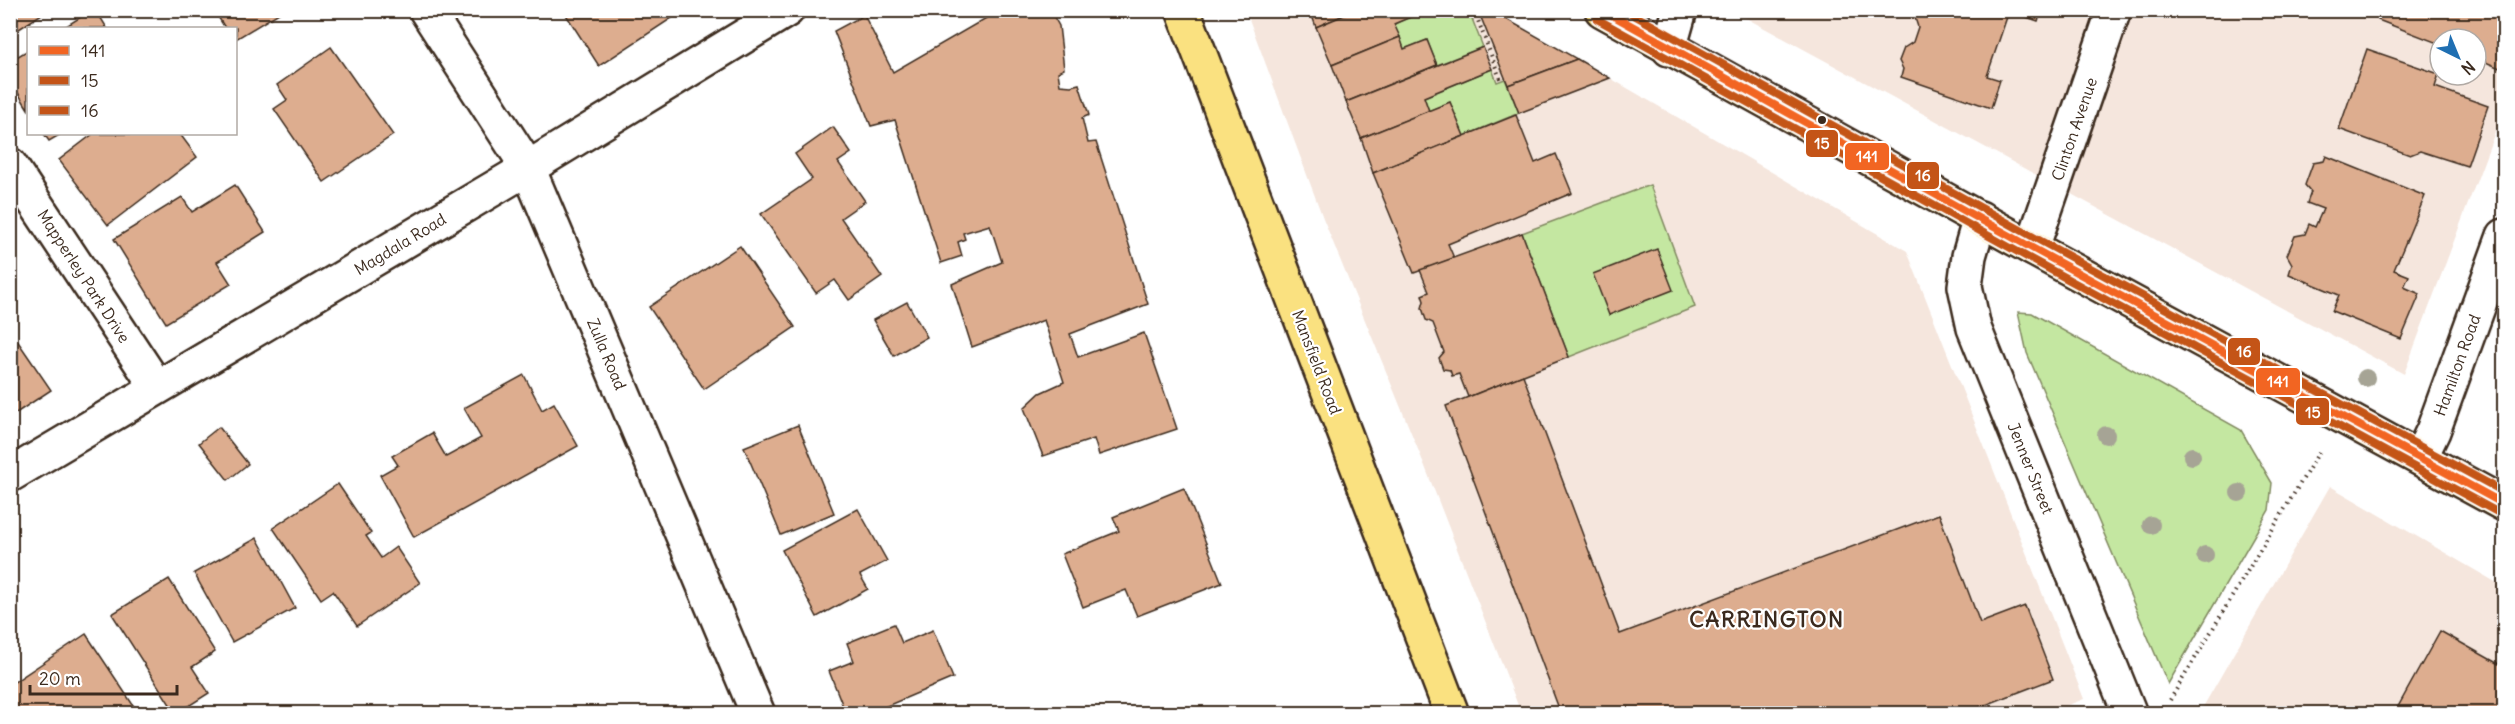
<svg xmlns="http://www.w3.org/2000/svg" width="2515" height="724" font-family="Delius,sans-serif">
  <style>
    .built { fill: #f5e6dd; fill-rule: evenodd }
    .green { fill: #c4e7a1; stroke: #808860; stroke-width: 1.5 }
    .building { fill: #ddad8f; stroke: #3b2a1e; stroke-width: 1.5 }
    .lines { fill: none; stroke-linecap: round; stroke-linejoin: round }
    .street-casing { stroke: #3b2a1e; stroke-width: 38 }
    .primary-casing { stroke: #3b2a1e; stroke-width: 38 }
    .highway-casing { stroke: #3b2a1e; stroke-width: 38 }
    .path { stroke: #3b2a1e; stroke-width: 4; stroke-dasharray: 1.5 4.5; stroke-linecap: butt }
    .street { stroke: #fff; stroke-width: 33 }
    .primary { stroke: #fae180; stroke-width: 33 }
    .highway { stroke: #fae180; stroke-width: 33 }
    .bus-1-casing { stroke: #fff; stroke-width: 12 }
    .bus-2-casing { stroke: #fff; stroke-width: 12 }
    .bus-3-casing { stroke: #fff; stroke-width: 12 }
    .bus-1 { stroke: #f26522; stroke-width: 8 }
    .bus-2 { stroke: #c45417; stroke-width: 8 }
    .bus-3 { stroke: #c45417; stroke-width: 8 }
    .tree { fill: #a6a495 }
    .bus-dot { fill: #3b2a1e; stroke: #fff; stroke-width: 2 }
    .labels { text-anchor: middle; stroke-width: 4.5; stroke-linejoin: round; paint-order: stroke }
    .street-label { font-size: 16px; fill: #3b2a1e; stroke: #fff }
    .district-label { font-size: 22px; font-weight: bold; letter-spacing: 1.5px; fill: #3b2a1e; stroke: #fff }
    .line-badge { stroke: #fff; stroke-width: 2 }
    .badge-label { font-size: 16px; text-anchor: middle; font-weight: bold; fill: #fff }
  </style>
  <rect width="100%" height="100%" fill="#fff"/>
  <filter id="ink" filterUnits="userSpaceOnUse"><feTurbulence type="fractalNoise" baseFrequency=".0167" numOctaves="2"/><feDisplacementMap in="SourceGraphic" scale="12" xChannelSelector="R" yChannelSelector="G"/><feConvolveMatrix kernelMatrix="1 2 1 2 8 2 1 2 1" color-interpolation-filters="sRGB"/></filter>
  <g filter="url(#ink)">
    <!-- built -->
    <g class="built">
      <path d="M1246,11H1490L1610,78L1907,251L2084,699L2045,714L1521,713L1424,464L1323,218Z"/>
      <path d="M1733,11H2504V108L2404,374ZM2440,39H2476V75H2440Z"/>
      <path d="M2330,486L2504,587V713L2199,714Z"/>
    </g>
    <!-- green -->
    <g class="green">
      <path d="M1419,11H1469L1483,47L1437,65L1427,40L1404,49L1394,24L1419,13Z"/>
      <path d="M1492,69L1497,82L1505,79L1519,113L1464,136L1450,102L1429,111L1424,97Z"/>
      <path d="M1650,185L1695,307L1569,357L1522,233Z"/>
      <path d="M2018,312L2032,313L2241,430L2272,483L2269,510L2168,684L2027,353Z"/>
    </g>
    <!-- building -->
    <g class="building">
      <path d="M10,10H48L10,35Z"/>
      <path d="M92,10H96L107,28H63Z"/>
      <path d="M225,10H284L236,39V28H225L217,15Z"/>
      <path d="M563,10H672L675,16L599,66Z"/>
      <path d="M1000,10H1050L1059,26L1064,69L1058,72L1060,85L1071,86L1079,84L1089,115L1082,118L1088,143L1096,142L1148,304L1070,334L1078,357L1144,333L1177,429L1099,455L1094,439L1043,456L1024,408L1040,393L1064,382L1044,320L972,347L952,284L1002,262L990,225L963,233L965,239L958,242L962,256L941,263L895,120L871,126L834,31L864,15L893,72Z"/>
      <path d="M1310,10H1356L1316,27Z"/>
      <path d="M1356,10H1419L1420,13L1394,24L1400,37L1332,65L1316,27Z"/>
      <path d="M1478,10H1490L1577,59L1508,85Z"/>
      <path d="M1917,10H2042L2038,21L2009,11L1987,76L2000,80L1991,108L1901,77L1903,69L1899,61L1904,48L1913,42L1918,27L1915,18Z"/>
      <path d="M2381,10H2504V62L2502,69L2476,58V39H2440V44L2378,20Z"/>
      <path d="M1400,37L1404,49L1427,40L1437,65L1346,102L1332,65Z"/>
      <path d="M331,47L393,135L324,182L274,109L287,100L277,85Z"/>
      <path d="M1483,47L1492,69L1424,97L1429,111L1361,138L1346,102Z"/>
      <path d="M2367,49L2439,74L2435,87L2488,106L2467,166L2420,151L2410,155L2339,129Z"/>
      <path d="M28,50V109L10,80V61Z"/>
      <path d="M1577,59L1610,78L1519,113L1508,85Z"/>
      <path d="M1450,102L1464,136L1373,173L1361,138Z"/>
      <path d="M1516,115L1535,163L1556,154L1572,193L1448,244L1454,258L1414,273L1373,173Z"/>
      <path d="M833,127L851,153L838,162L865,201L841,218L882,277L849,300L835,280L816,293L761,214L812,179L795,154Z"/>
      <path d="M44,134H61L49,141Z"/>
      <path d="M93,134H180L197,157L108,225L59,160Z"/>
      <path d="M2326,156L2425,196L2394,270L2409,276L2404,287L2420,294L2401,339L2332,311L2339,295L2289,274L2292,264L2287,255L2295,236L2305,234L2309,224L2315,227L2323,209L2307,203L2311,192L2305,185L2313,163L2324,161Z"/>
      <path d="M235,185L265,232L217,262L231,284L166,323L114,239L182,197L192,212Z"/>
      <path d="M1522,233L1569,357L1468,397L1459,374L1452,376L1450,370L1443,369L1439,358L1444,352L1433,323L1426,320L1422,308L1424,301L1422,295L1429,292L1420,270Z"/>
      <path d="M740,246L795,327L704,389L649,307Z"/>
      <path d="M1657,249L1673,290L1609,315L1593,274Z"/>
      <path d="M907,302L927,337L894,356L873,320Z"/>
      <path d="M10,330L51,390L10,417Z"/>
      <path d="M524,375L542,410L554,403L578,446L414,537L380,475L398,465L392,456L432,433L446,457L481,438L464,408Z"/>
      <path d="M1523,375L1620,634L1939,514L1980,623L2025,606L2053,679L1962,714H1561L1446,406Z"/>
      <path d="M798,425L834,513L781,535L744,447Z"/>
      <path d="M219,427L248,464L228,480L199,443Z"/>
      <path d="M338,484L371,533L366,536L381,558L396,547L420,583L357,626L333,591L321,599L273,528Z"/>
      <path d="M1184,488L1222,583L1137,616L1126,590L1083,607L1062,554L1119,531L1113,517Z"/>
      <path d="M858,509L887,561L860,575L868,589L817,617L782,550Z"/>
      <path d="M257,538L295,608L232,642L194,573Z"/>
      <path d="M169,579L215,652L192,667L209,693L176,714L112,614Z"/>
      <path d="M894,624L902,643L933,630L953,678L868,714H846L829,671L854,661L847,643Z"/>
      <path d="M2440,631L2504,667V714H2394Z"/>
      <path d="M86,634L139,714H17L10,704V685Z"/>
    </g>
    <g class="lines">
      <defs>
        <g id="street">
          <path d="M426,10L528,168L758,714"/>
          <path d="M1669,49L1680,10"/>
          <path d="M10,165L157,387"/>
          <path d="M1980,218L1969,256L1965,286L1974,328L2130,714"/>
          <path d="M2032,248L2114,10"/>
          <path d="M2420,458L2433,431L2504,236"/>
          <path d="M10,475L528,168L787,10"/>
        </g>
        <path id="primary" d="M1602,10L2032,248L2504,504"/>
        <path id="highway" d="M1183,10L1452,714"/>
      </defs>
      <!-- street casing -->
      <use href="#street" class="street-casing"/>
      <!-- primary casing -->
      <use href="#primary" class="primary-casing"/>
      <!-- highway casing -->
      <use href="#highway" class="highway-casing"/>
      <!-- path -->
      <g class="path">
        <path d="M1474,10L1501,81"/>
        <path d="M2170,700L2319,452"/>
      </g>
      <!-- street -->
      <use href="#street" class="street"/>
      <!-- primary -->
      <use href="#primary" class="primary"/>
      <!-- highway -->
      <use href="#highway" class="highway"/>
      <defs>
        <path id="bus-1" d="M1603,10L2032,248L2504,504"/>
        <path id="bus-2" d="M1597,19L2027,257L2499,513"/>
        <path id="bus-3" d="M1625,10L2037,239L2504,492"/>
      </defs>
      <!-- bus-1 casing -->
      <use href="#bus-1" class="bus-1-casing"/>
      <!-- bus-2 casing -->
      <use href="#bus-2" class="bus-2-casing"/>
      <!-- bus-3 casing -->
      <use href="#bus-3" class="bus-3-casing"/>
      <!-- bus-1 -->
      <use href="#bus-1" class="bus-1"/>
      <!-- bus-2 -->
      <use href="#bus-2" class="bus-2"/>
      <!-- bus-3 -->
      <use href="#bus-3" class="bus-3"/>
    </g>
    <!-- trees -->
    <g class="tree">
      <circle cx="2366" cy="378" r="9"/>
      <circle cx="2106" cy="435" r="9"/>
      <circle cx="2192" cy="456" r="9"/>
      <circle cx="2239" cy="493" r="9"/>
      <circle cx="2151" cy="525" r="9"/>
      <circle cx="2205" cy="555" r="9"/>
    </g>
  </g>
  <!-- markers -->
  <circle class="bus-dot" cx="1822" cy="120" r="5"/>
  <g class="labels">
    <!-- street labels -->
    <g class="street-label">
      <text transform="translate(2074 129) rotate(-71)" y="6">Clinton Avenue</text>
      <text transform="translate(400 244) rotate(-31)" y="6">Magdala Road</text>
      <text transform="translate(84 276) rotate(57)" y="6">Mapperley Park Drive</text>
      <text transform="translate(607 354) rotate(67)" y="6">Zulla Road</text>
      <text transform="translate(1317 362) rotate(69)" y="6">Mansfield Road</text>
      <text transform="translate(2457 365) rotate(-70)" y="6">Hamilton Road</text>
      <text transform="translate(2031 468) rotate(68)" y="6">Jenner Street</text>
    </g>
    <!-- district labels -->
    <g class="district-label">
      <text x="1767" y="627">CARRINGTON</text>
    </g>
  </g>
  <g class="line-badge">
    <rect x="1805" y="129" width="34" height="29" rx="6" fill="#c45417"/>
    <rect x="1844" y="142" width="46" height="29" rx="6" fill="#f26522"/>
    <rect x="1906" y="161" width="34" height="29" rx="6" fill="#c45417"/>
    <rect x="2227" y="337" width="34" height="29" rx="6" fill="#c45417"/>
    <rect x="2255" y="367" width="46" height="29" rx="6" fill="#f26522"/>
    <rect x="2295" y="397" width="35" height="29" rx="6" fill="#c45417"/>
  </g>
  <g class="badge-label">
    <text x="1822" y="149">15</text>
    <text x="1867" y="162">141</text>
    <text x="1923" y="181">16</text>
    <text x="2244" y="357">16</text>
    <text x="2278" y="387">141</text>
    <text x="2313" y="418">15</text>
  </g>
  <!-- margin -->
  <rect width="2515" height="724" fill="none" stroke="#fff" stroke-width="36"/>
  <rect x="18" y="18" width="2479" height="688" fill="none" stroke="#3b2a1e" stroke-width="2" filter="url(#ink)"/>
  <!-- legend -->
  <rect x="27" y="27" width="210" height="108" fill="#ffffff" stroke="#b1aaa5" stroke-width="1.5"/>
  <rect x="39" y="46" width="30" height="9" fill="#f26522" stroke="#b1aaa5" stroke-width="1.5"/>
  <text x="81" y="57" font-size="18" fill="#3b2a1e">141</text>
  <rect x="39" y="76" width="30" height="9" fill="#c45417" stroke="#b1aaa5" stroke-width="1.5"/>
  <text x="81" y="87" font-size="18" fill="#3b2a1e">15</text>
  <rect x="39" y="106" width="30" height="9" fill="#c45417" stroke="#b1aaa5" stroke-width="1.5"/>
  <text x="81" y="117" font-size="18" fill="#3b2a1e">16</text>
  <!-- north arrow -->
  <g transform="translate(2458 57) rotate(137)"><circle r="28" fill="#ffffff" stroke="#b1aaa5" stroke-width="1.5"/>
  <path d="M0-4.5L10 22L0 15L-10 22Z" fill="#1f6fb2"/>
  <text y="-9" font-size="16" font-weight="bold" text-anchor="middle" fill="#3b2a1e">N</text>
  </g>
  <!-- scale -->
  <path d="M30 685v9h147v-9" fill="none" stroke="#3b2a1e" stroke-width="3"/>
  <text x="39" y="685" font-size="18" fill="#3b2a1e" stroke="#ffffff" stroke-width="4.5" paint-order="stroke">20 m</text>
</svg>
